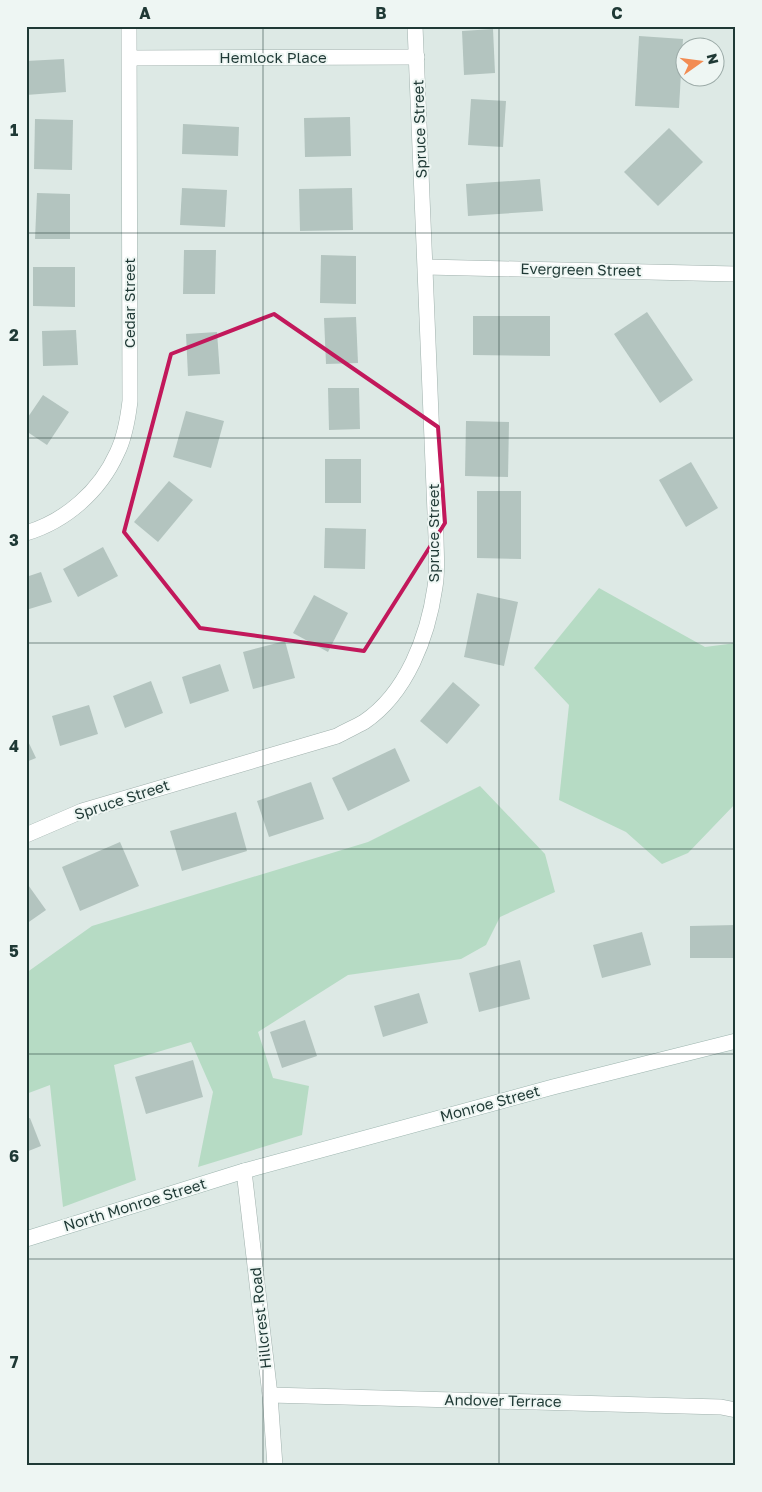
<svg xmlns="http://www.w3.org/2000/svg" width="762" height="1492" font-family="'Golos Text',sans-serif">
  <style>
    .green { fill: #b6dbc4 }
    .building { fill: #b3c4bf }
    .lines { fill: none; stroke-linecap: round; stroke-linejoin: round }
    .street-casing { stroke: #a0b1ad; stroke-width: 16 }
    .secondary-casing { stroke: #9db5af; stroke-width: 16 }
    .street { stroke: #fff; stroke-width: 15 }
    .secondary { stroke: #fff; stroke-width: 15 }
    .marked { fill: none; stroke: #c2185b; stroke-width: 4; stroke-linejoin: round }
    .grid { fill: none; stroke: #1f3935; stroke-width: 1; stroke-opacity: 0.55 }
    .labels { text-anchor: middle; stroke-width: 4; stroke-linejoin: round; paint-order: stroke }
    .street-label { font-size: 15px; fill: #1f3935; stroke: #eef6f3 }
    .neatline { fill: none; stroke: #1f3935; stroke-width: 2 }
    .grid-label { font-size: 16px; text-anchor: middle; font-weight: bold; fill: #1f3935 }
  </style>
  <rect width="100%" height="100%" fill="#dde9e5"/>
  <!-- green -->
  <g class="green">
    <path d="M599,588L705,647L736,643V803L688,853L662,864L626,832L559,800L569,705L534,668Z"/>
    <path d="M480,786L545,854L555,892L500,917L486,945L461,959L348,975L258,1032L273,1078L309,1086L302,1135L198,1167L213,1092L191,1042L114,1065L136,1180L63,1207L50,1085L26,1094V973L92,926L368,842Z"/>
  </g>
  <!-- building -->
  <g class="building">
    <path d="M493,29L495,73L464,75L462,31Z"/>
    <path d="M639,36L683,39L679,108L635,106Z"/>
    <path d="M64,59L66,92L26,95V61Z"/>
    <path d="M471,99L506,101L503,147L468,145Z"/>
    <path d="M350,117L351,156L305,157L304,118Z"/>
    <path d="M35,119L73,120L72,170L34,169Z"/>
    <path d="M183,124L239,127L238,156L182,154Z"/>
    <path d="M669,128L703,162L658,206L624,172Z"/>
    <path d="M540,179L543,211L468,216L466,184Z"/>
    <path d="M182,188L227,190L225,227L180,225Z"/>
    <path d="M352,188L353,230L300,231L299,189Z"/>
    <path d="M37,193L70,194V239H35Z"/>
    <path d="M184,250H216L215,294H183Z"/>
    <path d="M321,255L356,256V304L320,303Z"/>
    <path d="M33,267H75V307L33,306Z"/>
    <path d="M647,312L693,380L660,403L614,334Z"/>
    <path d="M473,316H550V356L473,355Z"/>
    <path d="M356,317L358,363L326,364L324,318Z"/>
    <path d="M76,330L78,365L43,366L42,331Z"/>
    <path d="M217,332L220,374L188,376L186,334Z"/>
    <path d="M328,388H359L360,429L329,430Z"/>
    <path d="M43,395L69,412L47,445L26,431V420Z"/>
    <path d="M186,411L224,421L211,468L173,457Z"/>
    <path d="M466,421L509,422L508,477L465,476Z"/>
    <rect x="325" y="459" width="36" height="44"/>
    <path d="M691,462L718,508L686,527L659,480Z"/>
    <path d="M169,481L193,500L158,542L134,522Z"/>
    <path d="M477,491H521V559L477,558Z"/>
    <path d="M325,528L366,529L365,569L324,568Z"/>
    <path d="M103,547L118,576L78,597L63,569Z"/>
    <path d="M41,572L52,602L26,610V577Z"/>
    <path d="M477,593L518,602L504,666L464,657Z"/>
    <path d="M314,595L348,613L328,652L293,633Z"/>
    <path d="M285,641L295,678L253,689L243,652Z"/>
    <path d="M220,664L229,691L190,704L182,677Z"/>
    <path d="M151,681L163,713L125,728L113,696Z"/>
    <path d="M453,682L480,705L447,744L420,721Z"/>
    <path d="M89,705L98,734L60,746L52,716Z"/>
    <path d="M26,737L36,758L26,762Z"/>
    <path d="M395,748L410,781L348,811L332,778Z"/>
    <path d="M311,782L324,819L269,837L257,801Z"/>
    <path d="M236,812L247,851L182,871L170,831Z"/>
    <path d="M120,842L139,886L80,911L62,867Z"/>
    <path d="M26,882L46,910L26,924Z"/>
    <path d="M736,925V958H690V926Z"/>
    <path d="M642,932L651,965L602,978L593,945Z"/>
    <path d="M520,960L530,999L479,1012L469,973Z"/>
    <path d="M419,993L428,1023L383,1037L374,1006Z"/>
    <path d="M305,1020L317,1056L282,1068L270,1032Z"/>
    <path d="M193,1060L203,1097L146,1114L135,1077Z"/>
    <path d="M30,1118L41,1146L26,1152V1119Z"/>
  </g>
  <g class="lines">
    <defs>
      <g id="street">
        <path d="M130,58L417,57"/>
        <path d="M426,267L736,274"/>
        <path d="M26,533C66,521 100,491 117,453C125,437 128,418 130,401L129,26"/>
        <path d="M26,835L82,811L337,736C346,731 355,727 364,722C407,693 428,636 435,587C438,570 436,553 436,537L415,26"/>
        <path d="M244,1171L270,1395L275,1466"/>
        <path d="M270,1395L721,1407L736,1410"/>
      </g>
      <path id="secondary" d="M26,1239L244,1171L553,1087L736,1041"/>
    </defs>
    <!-- street casing -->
    <use href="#street" class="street-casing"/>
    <!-- secondary casing -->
    <use href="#secondary" class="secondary-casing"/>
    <!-- street -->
    <use href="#street" class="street"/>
    <!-- secondary -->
    <use href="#secondary" class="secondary"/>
  </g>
  <!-- marked area -->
  <path class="marked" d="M274,314L438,427L445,523L364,651L200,628L124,532L171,354Z"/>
  <!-- grid -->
  <path class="grid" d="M263,26V1466M499,26V1466M26,233H736M26,438H736M26,643H736M26,849H736M26,1054H736M26,1259H736"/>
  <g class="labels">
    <!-- street labels -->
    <g class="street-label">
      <text x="273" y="63">Hemlock Place</text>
      <text transform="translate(420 129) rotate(-92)" y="5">Spruce Street</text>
      <text transform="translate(581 270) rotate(1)" y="5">Evergreen Street</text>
      <text transform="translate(130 303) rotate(-90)" y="5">Cedar Street</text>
      <text transform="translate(434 533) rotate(-90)" y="5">Spruce Street</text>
      <text transform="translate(122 800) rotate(-18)" y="5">Spruce Street</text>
      <text transform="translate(490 1104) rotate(-15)" y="5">Monroe Street</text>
      <text transform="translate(135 1205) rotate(-17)" y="5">North Monroe Street</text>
      <text transform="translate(261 1318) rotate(-96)" y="5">Hillcrest Road</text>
      <text transform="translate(503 1401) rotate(1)" y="5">Andover Terrace</text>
    </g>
  </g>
  <!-- border -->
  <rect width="762" height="1492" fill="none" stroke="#eef6f3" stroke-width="55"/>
  <!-- north arrow -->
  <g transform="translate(700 62) rotate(76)"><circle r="24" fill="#eef6f3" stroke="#9baaa7"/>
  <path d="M0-4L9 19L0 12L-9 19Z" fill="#f28c53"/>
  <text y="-8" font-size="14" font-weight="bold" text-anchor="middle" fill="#1f3935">N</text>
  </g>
  <rect x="28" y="28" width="706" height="1436" class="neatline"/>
  <g class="grid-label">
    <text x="145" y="19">A</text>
    <text x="381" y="19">B</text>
    <text x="617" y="19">C</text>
    <text x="14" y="136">1</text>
    <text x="14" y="341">2</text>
    <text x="14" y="546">3</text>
    <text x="14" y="752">4</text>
    <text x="14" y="957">5</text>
    <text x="14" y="1162">6</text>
    <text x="14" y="1368">7</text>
  </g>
</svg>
